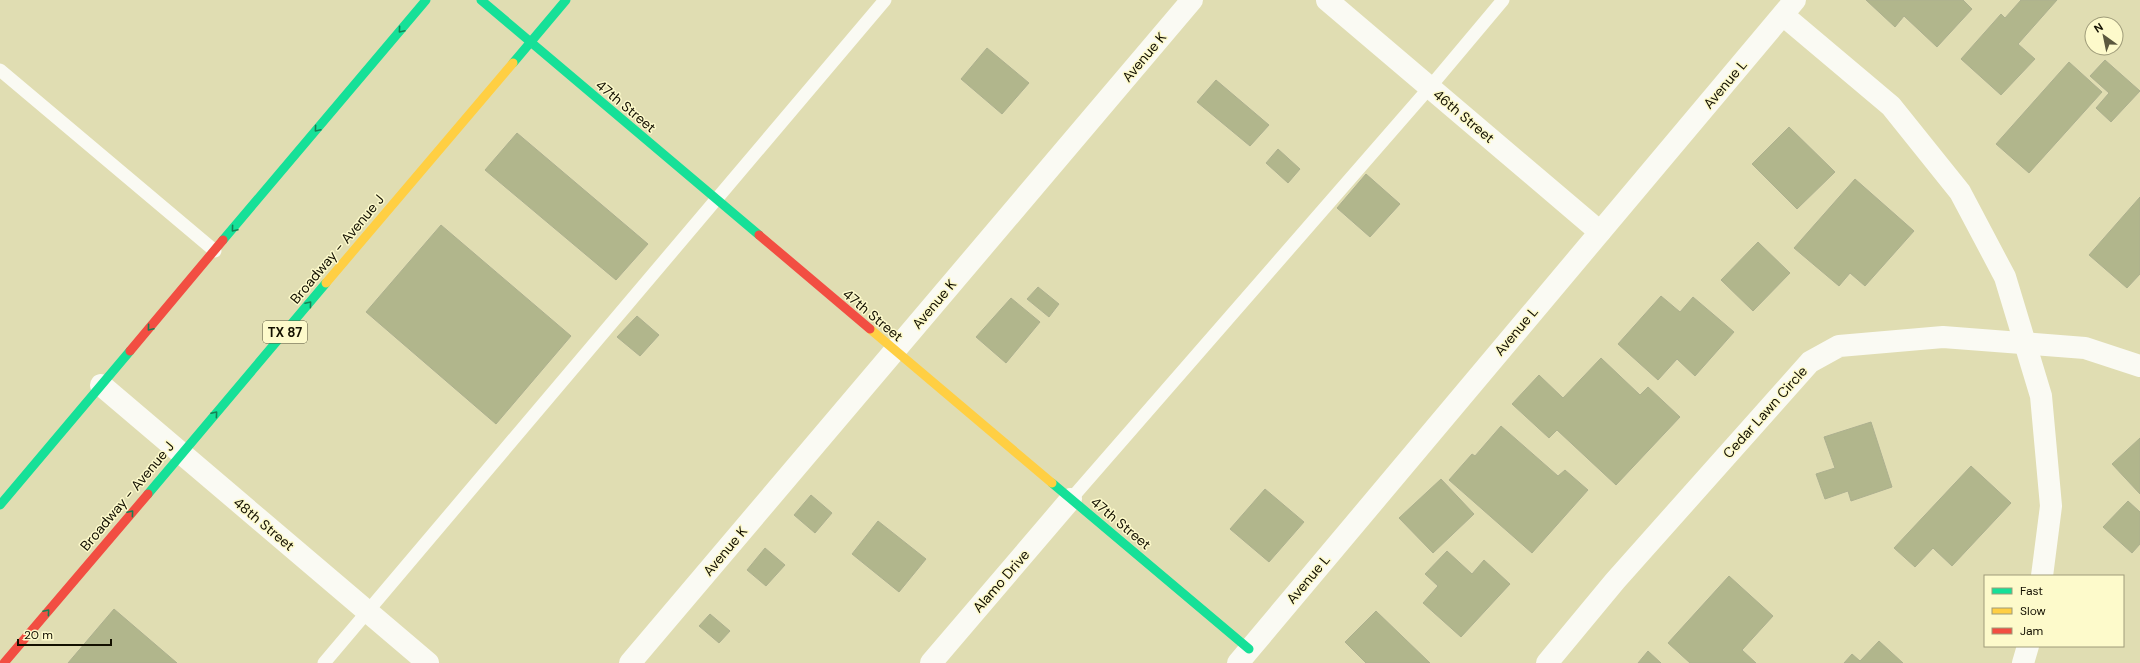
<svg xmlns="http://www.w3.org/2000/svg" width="2140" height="663" font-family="'DM Sans',sans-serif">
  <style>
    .building { fill: #b1b68c; stroke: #adb08f }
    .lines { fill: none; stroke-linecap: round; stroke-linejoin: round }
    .lane { stroke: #fafaf3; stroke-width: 13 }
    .street { stroke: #fafaf3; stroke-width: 22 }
    .fast { stroke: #16e098; stroke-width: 9 }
    .slow { stroke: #ffcf43; stroke-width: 9 }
    .jam { stroke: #f24e42; stroke-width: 9 }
    .oneway { stroke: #158254 }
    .labels { text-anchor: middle; stroke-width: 3; stroke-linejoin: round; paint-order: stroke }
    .shield { fill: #fdfacb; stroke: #59563d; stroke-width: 1 }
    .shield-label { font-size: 13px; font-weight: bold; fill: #131000 }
    .street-label { font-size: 14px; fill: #131000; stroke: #fdfacb }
  </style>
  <rect width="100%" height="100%" fill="#e0ddb2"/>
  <!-- building -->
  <g class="building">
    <path d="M1866,0H1963L1972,9L1937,47L1904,16L1895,27Z"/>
    <path d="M2021,0H2057L2018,44L2035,59L2001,95L1961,59L2001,14L2005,18Z"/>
    <path d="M987,48L1029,83L1002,114L961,79Z"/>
    <path d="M2105,60L2140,91L2111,122L2096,108L2109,93L2090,76Z"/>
    <path d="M2069,62L2102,92L2029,173L1996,144Z"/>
    <path d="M1216,80L1269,125L1250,146L1197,102Z"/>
    <path d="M1789,127L1835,172L1797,209L1752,164Z"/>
    <path d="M517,133L648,244L616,280L485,170Z"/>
    <path d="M1278,149L1300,169L1288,183L1266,163Z"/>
    <path d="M1366,174L1400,204L1370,237L1337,208Z"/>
    <path d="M1855,179L1914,231L1865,286L1850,273L1839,286L1794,248Z"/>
    <path d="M2140,197V274L2127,288L2089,255Z"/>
    <path d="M441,225L571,336L496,424L366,312Z"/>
    <path d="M1758,242L1790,273L1753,311L1721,280Z"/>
    <path d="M1038,287L1059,304L1049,317L1027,299Z"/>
    <path d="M1661,296L1680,312L1693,297L1734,332L1695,376L1677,359L1658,380L1618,344Z"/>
    <path d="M1011,298L1040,322L1006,363L976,337Z"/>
    <path d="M637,316L659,335L640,356L617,337Z"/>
    <path d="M1601,358L1640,395L1648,387L1680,417L1616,485L1557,430L1549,438L1512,404L1539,375L1563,398Z"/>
    <path d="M1871,422L1892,487L1851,501L1848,491L1825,499L1816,474L1835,468L1824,437Z"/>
    <path d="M1501,426L1558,476L1565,470L1588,490L1532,553L1449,480L1472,454L1475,456Z"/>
    <path d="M2140,438V494L2112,464Z"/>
    <path d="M1971,466L2011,503L1952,566L1933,548L1915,567L1894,548Z"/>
    <path d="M1441,479L1474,514L1433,553L1399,518Z"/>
    <path d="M1265,489L1304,522L1269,562L1230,529Z"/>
    <path d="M811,495L832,513L815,533L794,515Z"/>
    <path d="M2128,501L2140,512V544L2132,553L2103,527Z"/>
    <path d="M878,521L926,559L899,592L852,554Z"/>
    <path d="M765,548L785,565L766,586L747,570Z"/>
    <path d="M1447,551L1472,574L1484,560L1510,584L1461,637L1423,603L1438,586L1425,574Z"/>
    <path d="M1729,576L1773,616L1742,650L1756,663H1690L1668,643Z"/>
    <path d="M114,609L177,663H68Z"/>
    <path d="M1376,611L1430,663H1366L1345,642Z"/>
    <path d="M710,614L730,631L719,643L699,626Z"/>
    <path d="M1879,641L1903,663H1844L1852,654L1860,661Z"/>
    <path d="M1648,651L1661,663H1638Z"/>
  </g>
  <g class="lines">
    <!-- lane -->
    <g class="lane">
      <path d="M0,70L215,251"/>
      <path d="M1071,499L1430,87L1503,0"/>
      <path d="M324,663L885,0"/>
    </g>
    <!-- street -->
    <g class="street">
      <path d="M1327,0L1600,232"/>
      <path d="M1783,15L1891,106L1960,192L2005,277L2041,396L2051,506L2042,576"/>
      <path d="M101,385L428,663"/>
      <path d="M630,663L1192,0"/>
      <path d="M931,663L1071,499"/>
      <path d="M1238,663L1795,0"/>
      <path d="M1547,663L1615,581L1810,362L1839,346L1943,337L2085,348L2140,366"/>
      <path d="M2023,663L2028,646"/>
    </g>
    <!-- fast -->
    <g class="fast">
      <path d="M481,0L759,235"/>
      <path d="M513,63L566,0"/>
      <path d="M223,240L426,0"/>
      <path d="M1052,483L1249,649"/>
      <path d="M148,494L326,283"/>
      <path d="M0,505L130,351"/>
    </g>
    <!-- slow -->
    <g class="slow">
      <path d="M326,283L513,63"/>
      <path d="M870,329L1052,483"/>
    </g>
    <!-- jam -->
    <g class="jam">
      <path d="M759,235L870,329"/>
      <path d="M130,351L223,240"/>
      <path d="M4,663L148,494"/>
    </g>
  </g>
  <!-- one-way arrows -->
  <defs><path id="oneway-chevron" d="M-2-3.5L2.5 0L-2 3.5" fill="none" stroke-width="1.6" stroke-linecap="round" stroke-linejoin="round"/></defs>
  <g class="oneway">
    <use href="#oneway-chevron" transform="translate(401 30) rotate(130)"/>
    <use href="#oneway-chevron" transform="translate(317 129) rotate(130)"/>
    <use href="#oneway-chevron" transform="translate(234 229) rotate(130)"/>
    <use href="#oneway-chevron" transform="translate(309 304) rotate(-50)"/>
    <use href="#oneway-chevron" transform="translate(150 328) rotate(130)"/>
    <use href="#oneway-chevron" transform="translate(215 414) rotate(-50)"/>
    <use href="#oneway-chevron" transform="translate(131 513) rotate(-50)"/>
    <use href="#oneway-chevron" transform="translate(47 612) rotate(-50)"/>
  </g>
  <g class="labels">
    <!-- shield labels -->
    <rect class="shield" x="263" y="321" width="44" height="22" rx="3"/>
    <g class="shield-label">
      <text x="285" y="337">TX 87</text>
    </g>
    <!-- street labels -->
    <g class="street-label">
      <text transform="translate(1144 57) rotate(-50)" y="5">Avenue K</text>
      <text transform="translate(1725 84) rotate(-50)" y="5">Avenue L</text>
      <text transform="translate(626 106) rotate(40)" y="5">47th Street</text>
      <text transform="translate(1464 116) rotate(40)" y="5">46th Street</text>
      <text transform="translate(337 249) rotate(-50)" y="5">Broadway - Avenue J</text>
      <text transform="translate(934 304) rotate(-50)" y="5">Avenue K</text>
      <text transform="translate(873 315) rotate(40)" y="5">47th Street</text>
      <text transform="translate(1516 331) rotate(-50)" y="5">Avenue L</text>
      <text transform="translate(1765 412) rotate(-48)" y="5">Cedar Lawn Circle</text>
      <text transform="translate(127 496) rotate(-50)" y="5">Broadway - Avenue J</text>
      <text transform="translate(1121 523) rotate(40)" y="5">47th Street</text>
      <text transform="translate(264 524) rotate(40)" y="5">48th Street</text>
      <text transform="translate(725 551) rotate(-50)" y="5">Avenue K</text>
      <text transform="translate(1308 579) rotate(-50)" y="5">Avenue L</text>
      <text transform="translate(1001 581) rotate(-49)" y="5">Alamo Drive</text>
    </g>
  </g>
  <!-- legend -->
  <rect x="1984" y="575" width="140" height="72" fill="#fdfacb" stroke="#9f9c7a"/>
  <rect x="1992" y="588" width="20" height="6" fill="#16e098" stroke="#9f9c7a"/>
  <text x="2020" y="595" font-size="12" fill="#131000">Fast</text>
  <rect x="1992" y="608" width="20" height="6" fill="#ffcf43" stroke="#9f9c7a"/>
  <text x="2020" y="615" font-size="12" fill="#131000">Slow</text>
  <rect x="1992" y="628" width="20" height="6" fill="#f24e42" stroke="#9f9c7a"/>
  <text x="2020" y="635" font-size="12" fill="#131000">Jam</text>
  <!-- north arrow -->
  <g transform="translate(2104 36) rotate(327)"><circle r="19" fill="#fdfacb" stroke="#9f9c7a"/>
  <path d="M0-3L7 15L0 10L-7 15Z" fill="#5b583e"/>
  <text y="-6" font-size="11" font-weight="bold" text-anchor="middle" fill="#131000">N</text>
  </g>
  <!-- scale -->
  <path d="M18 639v6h93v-6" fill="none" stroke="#131000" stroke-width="2"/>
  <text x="24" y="639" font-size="12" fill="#131000" stroke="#fdfacb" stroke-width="3" paint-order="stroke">20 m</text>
</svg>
